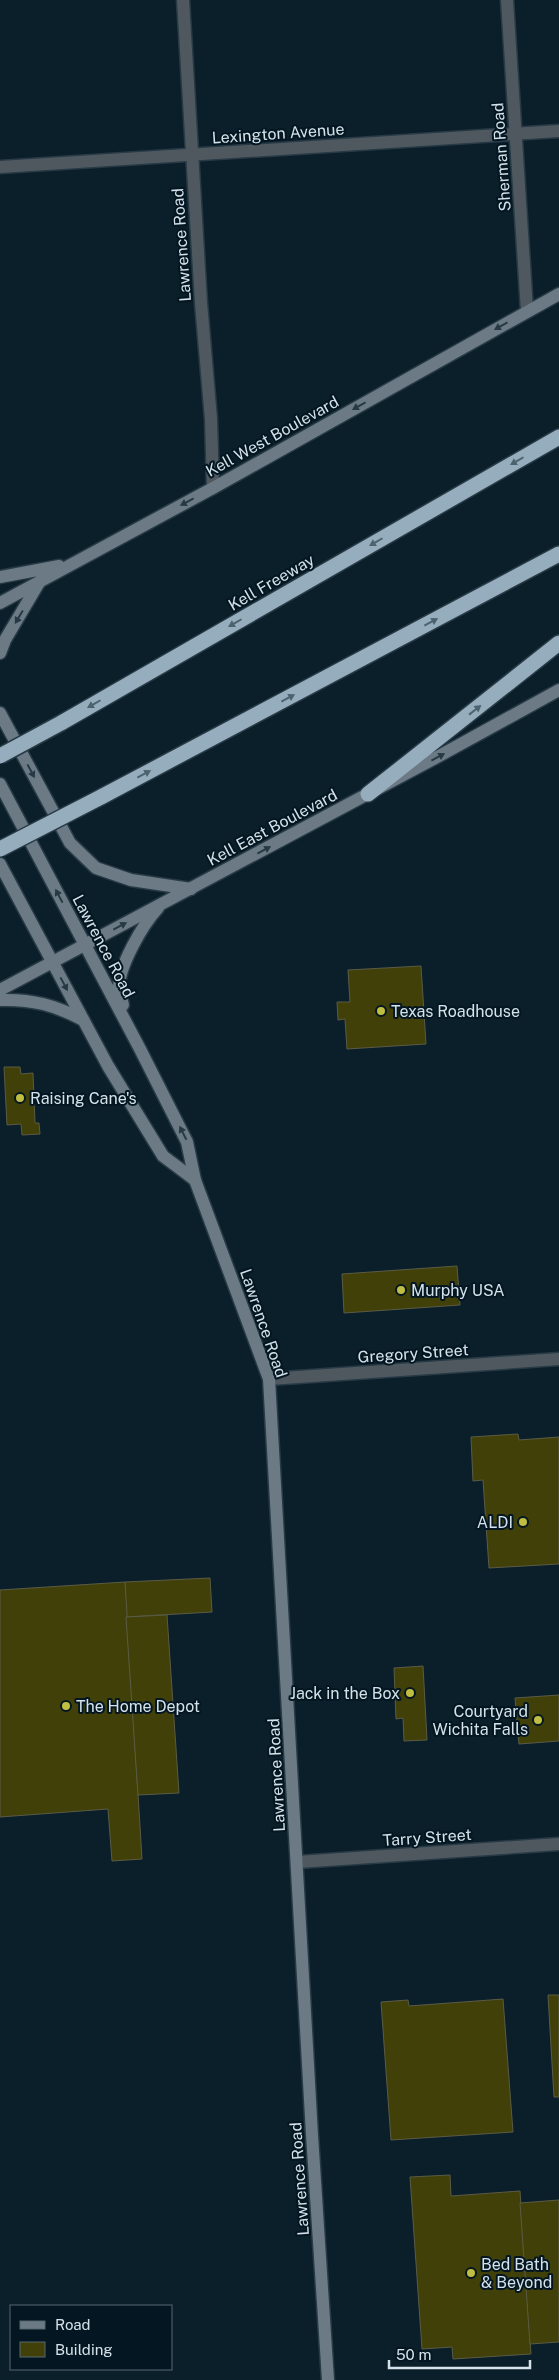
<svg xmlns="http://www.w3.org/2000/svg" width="559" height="2380" font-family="'Public Sans',sans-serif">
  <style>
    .building { fill: #414009; stroke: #5b5b45 }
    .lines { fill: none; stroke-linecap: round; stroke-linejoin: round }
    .street-casing { stroke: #273a46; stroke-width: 15 }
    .secondary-casing { stroke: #273a46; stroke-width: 15 }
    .highway-casing { stroke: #273a46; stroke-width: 18 }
    .street { stroke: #4f585f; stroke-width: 12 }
    .secondary { stroke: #6b7a84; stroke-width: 12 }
    .highway { stroke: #95adbc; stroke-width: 15 }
    .highway-bridge-casing { stroke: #273a46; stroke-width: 18; stroke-linecap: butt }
    .highway-bridge { stroke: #95adbc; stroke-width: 15 }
    .oneway { fill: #273944 }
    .oneway2 { fill: #4c626e }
    .poi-dot { fill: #c0be41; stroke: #031621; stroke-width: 2 }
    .labels { text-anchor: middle; stroke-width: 4; stroke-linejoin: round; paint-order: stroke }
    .street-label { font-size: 16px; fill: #d5e2ea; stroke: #031621 }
    .poi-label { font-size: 16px; fill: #d5e2ea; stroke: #031621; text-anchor: start }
  </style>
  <rect width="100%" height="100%" fill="#0b1f2b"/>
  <!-- building -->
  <g class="building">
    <path d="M421,966L426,1044L347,1049L345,1019L338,1020L337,1002H350L348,970Z"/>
    <path d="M4,1067H20L21,1074L33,1073L35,1123H39L40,1134L22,1135L21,1124L7,1125Z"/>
    <path d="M457,1266L460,1305L344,1313L342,1274Z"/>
    <path d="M518,1434L519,1440L559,1437V1564L489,1568L483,1480L473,1481L471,1437Z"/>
    <path d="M210,1578L212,1612L126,1617L125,1582Z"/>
    <path d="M125,1582L142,1859L112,1861L108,1809L0,1817V1590Z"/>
    <path d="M167,1615L179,1793L138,1795L126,1617Z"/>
    <path d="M423,1666L427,1740L404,1741L403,1718L396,1719L394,1668Z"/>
    <path d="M559,1695V1741L519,1744L515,1698Z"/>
    <path d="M548,1995H559V2097H554Z"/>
    <path d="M503,1999L513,2132L391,2140L381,2002L408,2000L409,2006Z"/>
    <path d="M450,2175L451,2196L520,2191L531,2354L453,2359L452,2347L422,2349L410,2177Z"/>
    <path d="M559,2200V2342L530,2344L520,2203Z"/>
  </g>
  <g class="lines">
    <defs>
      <g id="street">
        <path d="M183,0L201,303L211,419L213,488"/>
        <path d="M507,0L527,311"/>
        <path d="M0,167L559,131"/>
        <path d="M269,1379L559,1359"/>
        <path d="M298,1862L559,1844"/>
      </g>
      <g id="secondary">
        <path d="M0,577L59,566"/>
        <path d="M0,603L213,488L559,294"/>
        <path d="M0,653L5,640L40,581"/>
        <path d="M0,713L70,843L96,868L131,880L191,889"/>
        <path d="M0,784L140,1049L187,1142L195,1180L269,1379L312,2135L328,2380"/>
        <path d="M0,864L108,1066L163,1156L195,1180"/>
        <path d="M0,990L439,756L559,690"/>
        <path d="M0,1000C32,999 55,1005 83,1020"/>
        <path d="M123,1005C122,1000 119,994 119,989C118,967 143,924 158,908"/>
      </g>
      <g id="highway">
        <path d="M61,723L559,437"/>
        <path d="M368,794L559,643"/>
        <path d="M101,797L559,554"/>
      </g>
    </defs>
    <!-- street casing -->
    <use href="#street" class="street-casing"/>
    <!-- secondary casing -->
    <use href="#secondary" class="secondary-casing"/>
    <!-- highway casing -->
    <use href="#highway" class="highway-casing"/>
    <!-- street -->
    <use href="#street" class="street"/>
    <!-- secondary -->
    <use href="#secondary" class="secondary"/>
    <!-- highway -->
    <use href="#highway" class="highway"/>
    <defs>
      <g id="highway-bridge">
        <path d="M0,756L61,723"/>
        <path d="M0,849L101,797"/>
      </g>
    </defs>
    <!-- highway-bridge casing -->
    <use href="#highway-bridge" class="highway-bridge-casing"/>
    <!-- highway-bridge -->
    <use href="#highway-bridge" class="highway-bridge"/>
  </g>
  <!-- one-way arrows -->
  <defs><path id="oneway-solid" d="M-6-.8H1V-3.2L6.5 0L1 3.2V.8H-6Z" transform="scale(1.25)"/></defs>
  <g class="oneway">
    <use href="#oneway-solid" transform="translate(501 326) rotate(151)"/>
    <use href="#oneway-solid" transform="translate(359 406) rotate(151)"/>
    <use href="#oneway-solid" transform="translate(187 502) rotate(152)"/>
    <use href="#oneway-solid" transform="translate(19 617) rotate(121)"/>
    <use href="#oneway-solid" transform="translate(438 757) rotate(-28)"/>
    <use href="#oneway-solid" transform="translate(31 771) rotate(62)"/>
    <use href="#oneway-solid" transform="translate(264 850) rotate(-28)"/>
    <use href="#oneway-solid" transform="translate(59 896) rotate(-118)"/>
    <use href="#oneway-solid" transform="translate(120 926) rotate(-28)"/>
    <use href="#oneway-solid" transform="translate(64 984) rotate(62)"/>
    <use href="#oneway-solid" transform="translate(183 1133) rotate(-117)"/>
  </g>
  <g class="oneway2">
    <use href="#oneway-solid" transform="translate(517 461) rotate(150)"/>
    <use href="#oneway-solid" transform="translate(376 542) rotate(150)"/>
    <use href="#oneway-solid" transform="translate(431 622) rotate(-28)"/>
    <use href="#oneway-solid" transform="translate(235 623) rotate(150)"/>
    <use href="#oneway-solid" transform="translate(288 698) rotate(-28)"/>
    <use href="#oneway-solid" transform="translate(94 704) rotate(150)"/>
    <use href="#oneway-solid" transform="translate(475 710) rotate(-38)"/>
    <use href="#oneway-solid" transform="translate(144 774) rotate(-28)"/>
  </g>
  <!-- markers -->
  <g class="poi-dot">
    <circle cx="381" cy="1011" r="5"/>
    <circle cx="20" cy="1098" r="5"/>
    <circle cx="401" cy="1290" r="5"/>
    <circle cx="523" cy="1522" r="5"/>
    <circle cx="410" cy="1693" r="5"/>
    <circle cx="66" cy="1706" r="5"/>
    <circle cx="538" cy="1720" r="5"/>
    <circle cx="471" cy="2273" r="5"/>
  </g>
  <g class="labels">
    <!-- street labels -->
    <g class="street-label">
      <text transform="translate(278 133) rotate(-4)" y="6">Lexington Avenue</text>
      <text transform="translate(501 157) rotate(-94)" y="6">Sherman Road</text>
      <text transform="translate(181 245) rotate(-94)" y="6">Lawrence Road</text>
      <text transform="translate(272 436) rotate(-29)" y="6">Kell West Boulevard</text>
      <text transform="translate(271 582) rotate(-30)" y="6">Kell Freeway</text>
      <text transform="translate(272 827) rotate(-28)" y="6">Kell East Boulevard</text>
      <text transform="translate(104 946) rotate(62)" y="6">Lawrence Road</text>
      <text transform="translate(264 1323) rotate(71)" y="6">Lawrence Road</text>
      <text transform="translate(413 1353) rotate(-4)" y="6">Gregory Street</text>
      <text transform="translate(276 1775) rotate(-93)" y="6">Lawrence Road</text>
      <text transform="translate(427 1837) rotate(-4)" y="6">Tarry Street</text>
      <text transform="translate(299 2179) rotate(-94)" y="6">Lawrence Road</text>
    </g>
    <!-- poi labels -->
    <g class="poi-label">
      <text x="391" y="1017">Texas Roadhouse</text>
      <text x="30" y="1104">Raising Cane's</text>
      <text x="411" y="1296">Murphy USA</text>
      <text x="513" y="1528" text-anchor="end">ALDI</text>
      <text x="400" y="1699" text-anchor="end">Jack in the Box</text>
      <text x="76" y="1712">The Home Depot</text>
      <text x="528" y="1717" text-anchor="end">Courtyard<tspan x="528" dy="18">Wichita Falls</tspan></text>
      <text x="481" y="2270">Bed Bath<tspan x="481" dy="18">&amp; Beyond</tspan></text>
    </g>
  </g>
  <!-- legend -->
  <rect x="10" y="2305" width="162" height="65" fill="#031621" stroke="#576871"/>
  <rect x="20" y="2321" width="25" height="8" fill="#6b7a84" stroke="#576871"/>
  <text x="55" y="2330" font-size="15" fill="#d5e2ea">Road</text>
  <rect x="20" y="2342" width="25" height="15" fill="#414009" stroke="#576871"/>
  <text x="55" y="2355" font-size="15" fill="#d5e2ea">Building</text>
  <!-- scale -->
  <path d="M389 2360v8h141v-8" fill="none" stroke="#d5e2ea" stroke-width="2.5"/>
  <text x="396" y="2360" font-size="15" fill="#d5e2ea" stroke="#031621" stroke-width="4" paint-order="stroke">50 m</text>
</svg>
